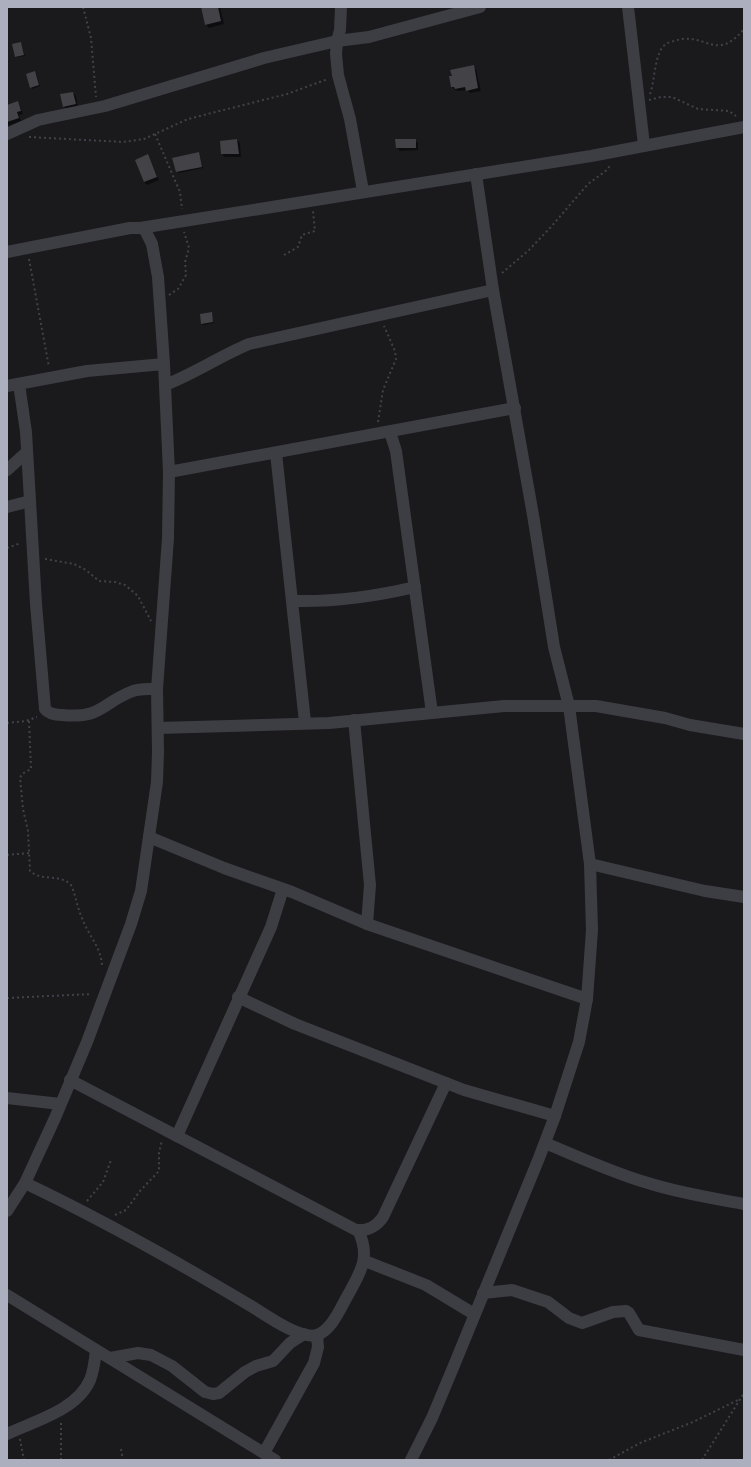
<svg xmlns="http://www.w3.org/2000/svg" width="751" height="1467" font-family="Karla,sans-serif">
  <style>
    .shadow { fill: #0007 }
    .building { fill: #424247 }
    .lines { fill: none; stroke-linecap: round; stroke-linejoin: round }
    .path { stroke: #414249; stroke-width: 2; stroke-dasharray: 2 3; stroke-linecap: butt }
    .minor { stroke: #3d3d44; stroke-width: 12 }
  </style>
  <rect width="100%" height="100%" fill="#1a1a1d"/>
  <!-- shadow -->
  <g class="shadow">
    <path d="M202,7H220L224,24L209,28L206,25Z"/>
    <path d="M21,43L25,56L17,57L16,56Z"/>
    <path d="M473,67L476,70L481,91L470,93L467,90L459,91L455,90L452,87L453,76Z"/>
    <path d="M36,73L40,86L32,89L31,87Z"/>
    <path d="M73,93L76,96L78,107L67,110L64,107Z"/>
    <path d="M18,102L23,114L19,115L21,121L7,126V106Z"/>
    <path d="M237,140L240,143L241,157H225L222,154Z"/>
    <path d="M415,140L418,143V150L400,151L397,148Z"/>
    <path d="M199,154L203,168L179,173L176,171Z"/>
    <path d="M148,156L159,180L147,185L144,182Z"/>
    <path d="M211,314L214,323L203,325L202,324Z"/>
  </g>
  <!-- building -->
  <g class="building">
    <path d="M201,7H218L221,21L205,25Z"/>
    <path d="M21,42L24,55L15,57L12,44Z"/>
    <path d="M474,65L478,88L466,91L465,87L455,89L454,87H451L449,76H452L450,70Z"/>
    <path d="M35,71L39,85L30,88L26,74Z"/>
    <path d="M73,92L76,104L63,107L60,94Z"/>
    <path d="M18,101L21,111L17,112L19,118L7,122V105Z"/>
    <path d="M237,139L239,154H221L220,141Z"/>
    <path d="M395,139H416V148H396Z"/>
    <path d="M199,152L202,167L176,172L172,158Z"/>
    <path d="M148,154L157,177L144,182L135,160Z"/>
    <path d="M212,312L213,322L201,324L200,314Z"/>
  </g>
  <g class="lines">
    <!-- path -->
    <g class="path">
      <path d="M83,7L91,38L96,97"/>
      <path d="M650,94C655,82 654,52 666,44C668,42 672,42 674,41C706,30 715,64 744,29"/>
      <path d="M649,100L661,97H672L698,109L729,111L736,116"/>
      <path d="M155,134L180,192L182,209"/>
      <path d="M29,137L123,142L144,139L188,119L287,94L328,79"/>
      <path d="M284,255L298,247L302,235L315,231L313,211"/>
      <path d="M29,259L49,367"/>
      <path d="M502,273L529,250L550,228L588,184L607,170L611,164"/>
      <path d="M169,295L178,289L186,275L185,262L189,248L184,232"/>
      <path d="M378,422L383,390L396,359L395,351L384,326"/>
      <path d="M7,548L21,543"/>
      <path d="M45,559L74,564L86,570L99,581L115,582L125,585L138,596L151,621"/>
      <path d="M29,721L31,769L22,774L20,778L23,809L28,831L30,871C42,882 59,873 71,885C76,896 77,907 82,918C88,935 102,948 102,967"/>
      <path d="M7,723L26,721L37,717"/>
      <path d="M7,855L29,853"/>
      <path d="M7,998L92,994"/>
      <path d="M87,1201L103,1182L111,1160"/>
      <path d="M115,1215L126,1210L140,1191L159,1171V1153L162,1140"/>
      <path d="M61,1423V1460"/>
      <path d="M20,1439L24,1460"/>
      <path d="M121,1449L123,1460"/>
      <path d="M609,1460L640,1443L693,1422L740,1399"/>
      <path d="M702,1460L744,1393"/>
    </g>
    <!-- minor -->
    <g class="minor">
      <path d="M341,7L340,30L337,41L336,54L338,75L350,119L363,191"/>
      <path d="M628,7L644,145"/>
      <path d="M7,134L38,120L105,106L264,58L337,41L369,37L480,7"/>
      <path d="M140,228L591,156L744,127"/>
      <path d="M7,252L130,228H140L145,230L152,244L158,277L164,364L169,472L168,538L157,689L158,752L157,782L141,891L131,924L87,1042L55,1118L25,1183L7,1211"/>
      <path d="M19,384L26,432L36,604L45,709C49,714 55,715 62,715C102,719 101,703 133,691C140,688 149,689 157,689"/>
      <path d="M165,385C194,374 220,356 249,344L493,290"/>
      <path d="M7,386L87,371L164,364"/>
      <path d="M390,432L396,451L432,713"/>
      <path d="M276,453L305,722"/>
      <path d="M7,470L27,452"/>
      <path d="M169,472L515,408"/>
      <path d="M7,507L30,501"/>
      <path d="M293,601C333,602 377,596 415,587"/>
      <path d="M354,720L370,885L367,924"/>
      <path d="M158,728L329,723L504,706H596L665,718L690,725L744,734"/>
      <path d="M149,837L224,868L292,892L367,924L587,999"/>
      <path d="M590,864L705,891L744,897"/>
      <path d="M238,997L295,1024L464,1090L555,1116"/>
      <path d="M70,1080L356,1230C368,1231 376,1227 383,1217L446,1083"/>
      <path d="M7,1098L60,1104"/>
      <path d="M177,1136L271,927L283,889"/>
      <path d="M545,1143C579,1157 613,1173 648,1183C679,1193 712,1198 744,1204"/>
      <path d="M25,1183C101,1219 179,1263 251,1306C266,1315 300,1340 317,1335C332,1330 341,1307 348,1295C361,1271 371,1257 358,1230"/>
      <path d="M365,1261L426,1285L474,1314"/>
      <path d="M483,1293L512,1290L548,1302L569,1318L582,1323L613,1312L626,1311L629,1313L639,1330L744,1350"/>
      <path d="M7,1295L275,1460"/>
      <path d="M110,1358L138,1353L151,1355L172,1366L205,1392L213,1394L219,1393L245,1372L256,1366L273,1361L290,1343L304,1334"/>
      <path d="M7,1434C35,1421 77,1410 90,1380C94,1370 95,1360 96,1350"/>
      <path d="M264,1453L314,1363L318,1347L317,1335"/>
      <path d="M411,1460L432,1418L455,1363L539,1158L555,1116L579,1042L587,999L592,930L590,864L569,706L554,647L533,515L493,290L476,174"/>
    </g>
  </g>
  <!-- border -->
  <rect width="751" height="1467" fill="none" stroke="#acafbd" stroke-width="16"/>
</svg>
